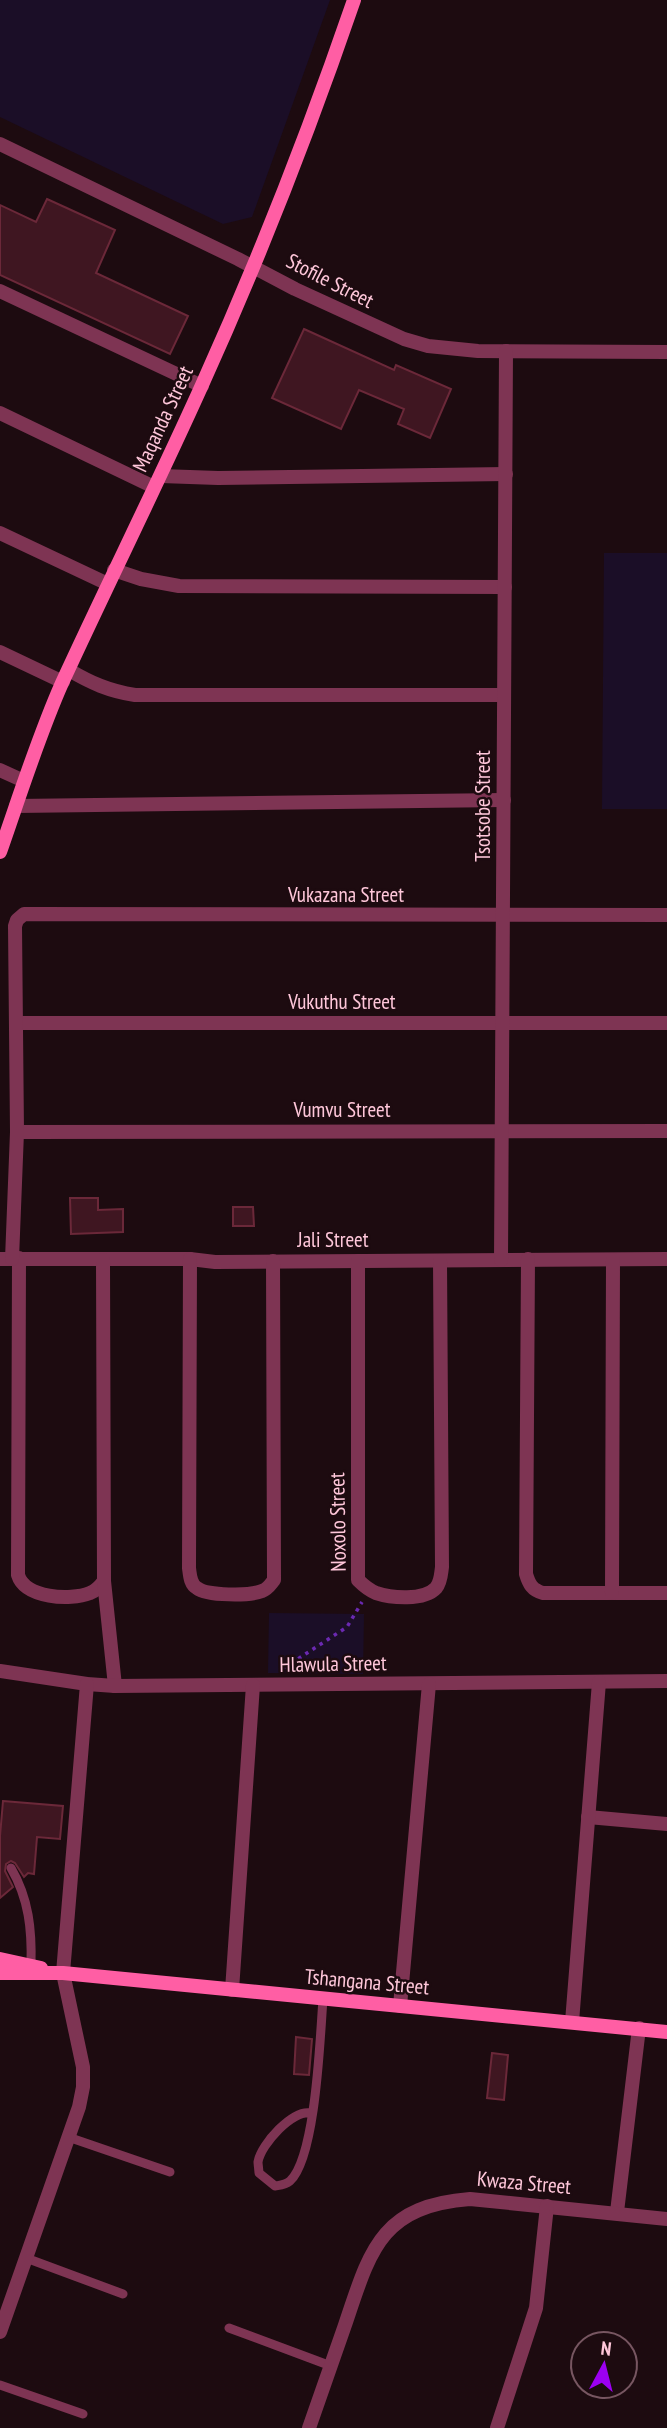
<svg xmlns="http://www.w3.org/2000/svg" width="667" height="2428" font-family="'PT Sans Narrow',sans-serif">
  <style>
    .green { fill: #1b0e27 }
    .building { fill: #3f1621; stroke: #6b2839; stroke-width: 2 }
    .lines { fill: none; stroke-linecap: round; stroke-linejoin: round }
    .path { stroke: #6b29b1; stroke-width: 3.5; stroke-dasharray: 3.5 5; stroke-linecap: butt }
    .lane { stroke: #7e3453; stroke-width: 9 }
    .street { stroke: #7e3453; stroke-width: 14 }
    .secondary { stroke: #ff5ea4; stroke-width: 14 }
    .labels { text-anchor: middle; stroke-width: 5; stroke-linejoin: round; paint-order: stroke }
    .street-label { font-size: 21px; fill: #ffc7da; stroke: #1d0b10 }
  </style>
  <rect width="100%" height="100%" fill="#1d0b10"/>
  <!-- green -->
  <g class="green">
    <path d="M0,0H330L252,217L223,224L0,117Z"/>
    <path d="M604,553H667V809H602Z"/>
    <path d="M269,1613L364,1614L363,1674L268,1673Z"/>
  </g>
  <!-- building -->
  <g class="building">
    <path d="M47,199L115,230L96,273L188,316L170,354L0,275V205L36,222Z"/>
    <path d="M304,329L394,370L396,365L451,389L430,438L398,424L404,409L359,390L341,429L272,398Z"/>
    <path d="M70,1198H98V1210L123,1209V1232L71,1234Z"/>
    <path d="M233,1207H253L254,1226H233Z"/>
    <path d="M3,1801L63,1806L60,1839L37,1837L34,1874L28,1873L24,1877L15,1863L11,1861L6,1864L5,1871L13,1887L0,1898V1836Z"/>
    <path d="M296,2037L312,2039L309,2075L294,2074Z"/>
    <path d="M492,2053L508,2055L504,2100L487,2098Z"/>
  </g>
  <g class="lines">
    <!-- path -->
    <path class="path" d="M284,1668L347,1627L362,1602"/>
    <!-- lane -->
    <g class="lane">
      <path d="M11,1868C29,1899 32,1930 31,1965"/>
      <path d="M311,2113C293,2109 261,2144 258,2162C258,2164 259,2171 259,2173L275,2186C281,2185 285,2185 290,2181C316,2157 320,2037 323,1999"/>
      <path d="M68,2137L170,2172"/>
      <path d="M26,2258L123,2294"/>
      <path d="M229,2328L331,2366"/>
      <path d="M0,2385L83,2414"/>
    </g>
    <!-- street -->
    <g class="street">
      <path d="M0,144L238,259L295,289L404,339L428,346L478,351L667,352"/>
      <path d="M0,291L202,386"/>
      <path d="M0,413L154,487"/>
      <path d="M161,476L218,478L506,474"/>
      <path d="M0,533L108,584"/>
      <path d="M114,570L141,579L179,586L505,587"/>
      <path d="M0,652L63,682"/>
      <path d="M69,670C91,683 109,691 135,695H503"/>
      <path d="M0,770L24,781"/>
      <path d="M16,806L504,800"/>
      <path d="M16,1023H667"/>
      <path d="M17,1132L667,1131"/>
      <path d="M19,1258L18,1575C25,1598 70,1601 90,1593C96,1591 100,1586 104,1581"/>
      <path d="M0,1259H190L215,1262L667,1259"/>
      <path d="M12,1259L17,1132L15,926L17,920L24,914L667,915"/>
      <path d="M190,1259L189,1568C190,1575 190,1584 197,1588C207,1596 250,1596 262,1591C268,1589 270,1585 274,1580L273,1261"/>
      <path d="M528,1259L526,1574C529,1584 532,1590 543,1593H667"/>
      <path d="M103,1260L104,1581L115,1686"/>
      <path d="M501,1260L506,351"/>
      <path d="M358,1261V1580C363,1585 369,1590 376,1593C391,1598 424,1601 436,1588C441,1582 441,1574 442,1567L440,1261"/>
      <path d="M612,1593L613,1260"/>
      <path d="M0,1671L87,1684L115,1686L667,1681"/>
      <path d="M588,1817L667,1824"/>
      <path d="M232,1990L253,1685"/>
      <path d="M400,2006L429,1684"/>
      <path d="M572,2022L599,1682"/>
      <path d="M617,2212L639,2028"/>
      <path d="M0,2332L79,2107L83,2087V2067L63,1973L87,1684"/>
      <path d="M309,2428C321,2394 333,2360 345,2325C370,2251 380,2206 470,2199L667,2219"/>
      <path d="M497,2428L536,2308L547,2206"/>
    </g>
    <!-- secondary -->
    <g class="secondary">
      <path d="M0,852C20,795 38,737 62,683C108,583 157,485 202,385C259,259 309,131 354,0"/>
      <path d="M0,1959L41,1968"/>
      <path d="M0,1973H63L667,2032"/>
    </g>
  </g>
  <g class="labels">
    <!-- street labels -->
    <g class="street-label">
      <text transform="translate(330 281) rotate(27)" y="7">Stofile Street</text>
      <text transform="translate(163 419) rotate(-65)" y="7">Maqanda Street</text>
      <text transform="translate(483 806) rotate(-90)" y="7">Tsotsobe Street</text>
      <text x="346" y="902">Vukazana Street</text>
      <text x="342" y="1009">Vukuthu Street</text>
      <text x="342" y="1117">Vumvu Street</text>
      <text x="333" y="1247">Jali Street</text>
      <text transform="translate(338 1522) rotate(-91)" y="7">Noxolo Street</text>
      <text transform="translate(333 1664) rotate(-1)" y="7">Hlawula Street</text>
      <text transform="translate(367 1982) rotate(5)" y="7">Tshangana Street</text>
      <text transform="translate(524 2183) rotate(5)" y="7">Kwaza Street</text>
    </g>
  </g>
  <!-- north arrow -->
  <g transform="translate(604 2365) rotate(7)"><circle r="33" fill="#1d0b10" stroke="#775661" stroke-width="2"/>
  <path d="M0-5L12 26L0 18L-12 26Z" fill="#9c00f2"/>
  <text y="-10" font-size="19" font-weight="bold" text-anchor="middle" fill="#ffc7da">N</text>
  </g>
</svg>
